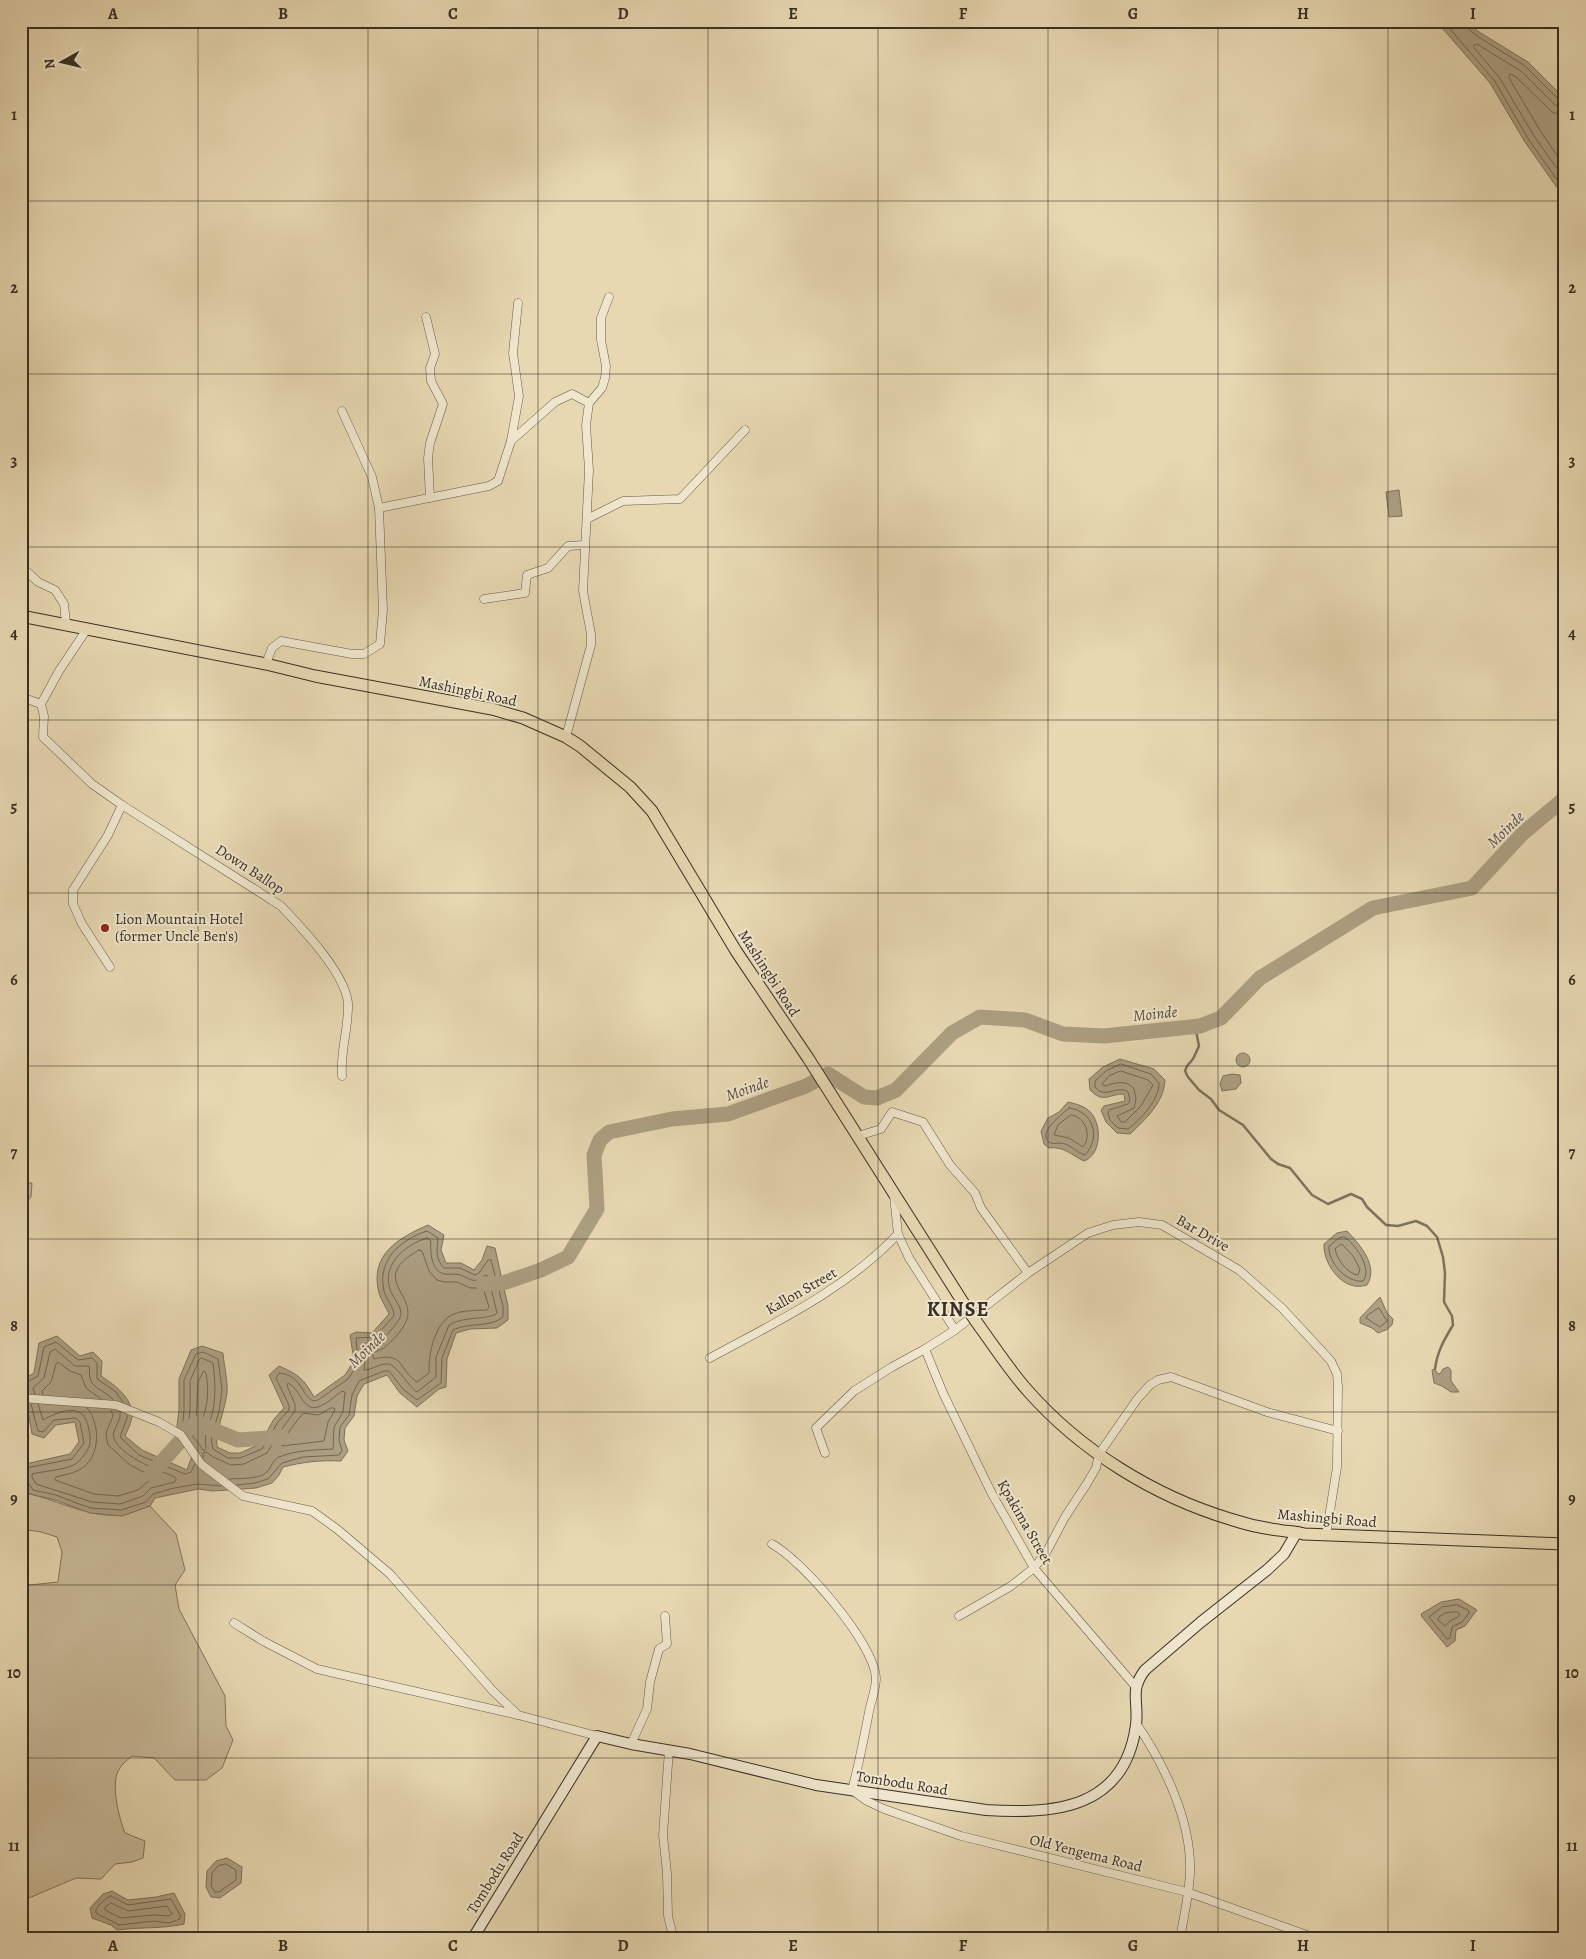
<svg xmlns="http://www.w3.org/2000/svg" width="1586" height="1959" font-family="Alegreya,serif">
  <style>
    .green { fill: #c9bb9a; stroke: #817560 }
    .water { fill: #ac9f82; stroke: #7e725d }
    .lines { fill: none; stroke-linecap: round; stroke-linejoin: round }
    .shore { stroke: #726754; stroke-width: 1 }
    .stream { stroke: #7e725d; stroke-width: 2.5 }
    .river { stroke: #ac9f82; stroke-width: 15 }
    .minor-casing { stroke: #645948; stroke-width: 9 }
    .secondary-casing { stroke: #392f25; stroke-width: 12 }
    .primary-casing { stroke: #392f25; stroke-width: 13 }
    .minor { stroke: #efe6cd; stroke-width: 8 }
    .secondary { stroke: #efe6cd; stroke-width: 10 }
    .primary { stroke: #e7d8b2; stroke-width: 11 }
    .primary-bridge-casing { stroke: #392f25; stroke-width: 13; stroke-linecap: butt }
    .primary-bridge { stroke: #e7d8b2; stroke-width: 11 }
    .grid { fill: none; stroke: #392f25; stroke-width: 1; stroke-opacity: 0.55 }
    .poi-dot { fill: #8f2418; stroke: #efe6cd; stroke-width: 2 }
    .labels { text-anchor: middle; stroke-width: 4; stroke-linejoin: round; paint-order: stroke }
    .street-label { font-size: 15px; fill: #392f25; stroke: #efe6cd }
    .poi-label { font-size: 15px; fill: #392f25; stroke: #efe6cd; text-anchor: start }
    .water-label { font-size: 16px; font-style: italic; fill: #564b3c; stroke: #efe6cd }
    .district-label { font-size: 20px; font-weight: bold; letter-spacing: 1px; fill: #392f25; stroke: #efe6cd }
    .neatline { fill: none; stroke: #392f25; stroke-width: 2 }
    .grid-label { font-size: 16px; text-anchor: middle; font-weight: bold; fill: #392f25 }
  </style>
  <rect width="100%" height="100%" fill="#e7d8b2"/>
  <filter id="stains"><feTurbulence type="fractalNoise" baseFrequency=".004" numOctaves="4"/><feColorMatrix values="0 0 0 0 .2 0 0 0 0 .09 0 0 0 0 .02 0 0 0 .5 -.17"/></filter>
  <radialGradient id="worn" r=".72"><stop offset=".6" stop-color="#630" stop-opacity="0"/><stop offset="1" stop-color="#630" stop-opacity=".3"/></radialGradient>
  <!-- green -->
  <g class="green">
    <path d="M21,1183H32L31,1197L21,1208Z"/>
    <path d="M30,1494C59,1501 90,1518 121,1515C128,1515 142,1508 150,1506L176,1534L185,1570L175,1585L179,1609L225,1696L226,1726L233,1740L222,1768L206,1780H175L154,1758L132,1756C127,1760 121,1765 118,1771C111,1786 119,1818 125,1833L145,1841L143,1858L132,1862L115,1864L101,1879L76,1878L29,1898L21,1894V1576L30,1585L58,1582L62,1552L57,1537L41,1532L21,1529V1496Z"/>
  </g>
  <!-- water -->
  <g class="water">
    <path d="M1436,21H1467L1479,32L1528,62L1565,99V199L1525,142L1490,83Z"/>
    <path d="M1399,490L1402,516L1389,517L1386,492Z"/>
    <circle cx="1243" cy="1060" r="7"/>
    <path d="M1120,1059L1154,1069L1165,1080C1164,1102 1146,1119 1130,1134L1117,1133L1106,1122L1101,1110L1104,1106L1125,1101L1124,1094C1108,1094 1104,1104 1090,1090L1089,1079L1103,1067Z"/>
    <path d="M1232,1074L1240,1075L1241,1083L1236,1089L1222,1091L1220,1084L1223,1076Z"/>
    <path d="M1068,1102C1076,1104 1086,1106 1092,1114C1102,1127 1101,1155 1084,1161C1071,1155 1064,1146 1049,1148L1044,1144L1041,1131L1048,1118L1059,1112Z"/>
    <path d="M428,1225L444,1235L441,1250L446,1263H461L474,1270L482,1260L487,1246L495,1248L508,1306V1320L497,1328L470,1329L456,1333L447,1359L446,1387L439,1389L417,1407L400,1393L387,1375L364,1384L357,1396L354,1416L345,1428L344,1440L348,1451L341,1461C320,1460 303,1462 283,1467L279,1475L272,1483L256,1488L213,1491L198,1489L155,1498L150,1506L122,1516L90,1513L55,1500L30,1494L21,1482V1465L70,1454L79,1442L75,1422L56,1425L44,1438L32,1434C30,1416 23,1399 22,1380L34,1373L39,1343L57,1336L80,1356L93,1352L102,1361L101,1376C115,1385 137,1401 131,1421C130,1426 127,1431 125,1436L142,1450L187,1470L192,1456L176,1434L179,1410V1379L191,1350L202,1346L223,1353C224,1366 228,1381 227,1393C225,1410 215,1432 217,1447L230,1453H240L260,1444L274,1419L284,1408L269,1375L279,1366C298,1374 304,1379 314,1397L345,1375L354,1361L350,1335L356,1332L372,1333L389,1314C386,1307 381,1300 379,1293C369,1255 398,1238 428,1225Z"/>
    <path d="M1347,1231C1360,1245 1379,1266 1367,1285C1344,1293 1323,1265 1324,1244L1337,1233Z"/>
    <path d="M1380,1297L1387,1313L1393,1319L1392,1325L1386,1330L1378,1333L1372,1328L1360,1323V1318Z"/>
    <path d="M1448,1367L1451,1370V1381L1459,1392H1451L1442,1386L1434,1383L1432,1370L1435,1369L1437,1373L1440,1374L1443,1369Z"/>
    <path d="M1459,1599L1477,1610L1465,1626L1456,1630L1455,1641L1447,1647L1422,1617L1421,1614L1441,1602Z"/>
    <path d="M227,1858L242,1867L241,1883L220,1898L211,1897L206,1887L207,1871L216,1861Z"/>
    <path d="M112,1891L128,1900L156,1897L174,1893L185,1914L184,1924C162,1929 139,1927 117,1930L111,1925L92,1918L90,1908L103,1894Z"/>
  </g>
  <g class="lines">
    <!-- shore -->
    <g class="shore">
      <path d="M1443,21L1494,80L1529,140L1565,191"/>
      <path d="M1464,21L1466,27L1477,36L1525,66L1559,100L1565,102"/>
      <path d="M1565,108L1555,105L1521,71L1477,44L1474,45V48L1499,77L1534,136L1565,180"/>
      <path d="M1565,116L1552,112L1516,77L1511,74L1509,75V78L1541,132L1565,167"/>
      <path d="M1121,1064L1151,1074L1159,1083C1159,1100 1141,1119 1128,1129L1118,1128L1110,1120L1108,1113L1109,1110L1128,1104L1130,1100L1128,1092C1117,1084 1105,1100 1095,1087V1081L1106,1071Z"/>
      <path d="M1121,1071L1148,1080L1153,1085L1141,1106L1125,1122H1121L1117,1116L1134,1108L1136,1099L1134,1089C1126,1079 1115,1083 1105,1086L1102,1084L1109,1076Z"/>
      <path d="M1069,1108C1094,1111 1101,1138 1085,1155C1077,1153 1072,1146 1065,1144C1061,1142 1052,1145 1049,1142C1037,1132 1063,1114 1069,1108Z"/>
      <path d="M1071,1115C1086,1117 1092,1136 1083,1147L1069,1138L1054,1135L1058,1125Z"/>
      <path d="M1344,1237C1355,1243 1373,1269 1363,1281C1346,1283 1328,1262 1329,1246L1339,1238Z"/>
      <path d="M427,1238L431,1241C430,1251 431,1272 445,1274C450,1275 456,1273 461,1275C471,1280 476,1284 485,1275L488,1276L497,1313C490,1320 463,1316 449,1325L436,1357V1377L417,1392C408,1386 397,1365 388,1364C380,1363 372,1370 364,1370L365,1361L363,1346L365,1344C369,1344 373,1345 376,1343C383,1341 401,1320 401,1314C401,1306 394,1299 391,1292C380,1266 404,1245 427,1238Z"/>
      <path d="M1342,1244L1353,1256L1360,1269L1358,1275C1348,1274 1337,1260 1335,1249Z"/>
      <path d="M419,1250L422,1251L429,1271L437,1280L444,1282H457L470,1288H483L489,1307L487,1310C459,1311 445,1310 434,1339C430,1351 429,1360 429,1373L417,1382C398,1370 405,1351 374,1359L372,1354C375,1351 378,1351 382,1349C390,1344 404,1329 407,1319C415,1293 369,1278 419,1250Z"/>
      <path d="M1379,1308L1387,1321L1380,1327L1366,1318L1368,1315Z"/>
      <path d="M202,1358L213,1363C215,1379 216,1394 213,1410C210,1425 203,1432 206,1448L204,1451L188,1430L190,1410V1381L199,1360Z"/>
      <path d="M204,1371L206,1373C209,1390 208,1406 201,1423L199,1424L196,1422L198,1382Z"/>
      <path d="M21,1385L38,1376L44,1347L56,1342L78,1360L92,1358L97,1363V1379L115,1391L123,1402"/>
      <path d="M35,1394L33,1388L44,1378L50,1352L55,1349L75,1366H89C90,1370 89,1374 90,1378C92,1389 107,1391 113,1400"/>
      <path d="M43,1395L42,1391L51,1382L56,1364L58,1362L70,1371L81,1375L86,1388L101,1399"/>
      <path d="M38,1404L43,1420C52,1415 68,1407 79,1412C88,1416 91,1435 90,1444C89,1449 82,1459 77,1463C68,1470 44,1471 32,1474V1477L36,1484L92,1502L120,1504L143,1496L151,1488L175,1482L176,1479L175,1477C158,1470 115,1455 113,1434L120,1417V1412"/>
      <path d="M87,1408C93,1414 94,1421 96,1429C98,1445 94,1462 79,1470C72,1474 63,1475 56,1477L55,1480L94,1494L118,1496L138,1490L153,1477L130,1465L108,1445L106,1433L113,1416L111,1410"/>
      <path d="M331,1408H334L335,1410L328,1422L324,1441L282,1446L290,1430L303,1413L318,1415Z"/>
      <path d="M127,1415V1418L120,1437L139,1455L185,1474L191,1472L195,1464"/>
      <path d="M182,1430L184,1410V1380L196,1354L203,1352L218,1359L222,1390L219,1412L211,1437L213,1449L228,1458H240L262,1449L278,1422L289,1410V1405L276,1378L279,1373C302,1375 301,1395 313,1401L318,1400L348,1379L358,1364L356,1338L375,1337L394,1316C394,1307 386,1299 384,1291C377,1260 400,1240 427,1231L438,1238C437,1249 435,1259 444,1268H460L475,1275L479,1273L488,1260H491L503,1306V1317C490,1328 469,1322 453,1330L442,1358L441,1383L417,1400L403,1389L389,1371H384L359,1381L352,1395L349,1415L340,1427L339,1440L342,1450L339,1455L303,1457L282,1463L268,1479L255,1483L237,1485"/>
      <path d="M203,1458V1453L206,1452L213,1457L231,1465L244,1464L267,1453L284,1426L295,1411V1404L287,1386L288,1383C300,1388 303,1412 318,1407C327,1404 335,1396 342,1391L345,1392L343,1412L334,1427L333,1449C315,1450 297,1450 279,1457C272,1460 272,1467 267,1472C258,1480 240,1478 229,1479"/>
      <path d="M21,1469L72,1459L84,1443L80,1422L76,1418L54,1420L43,1432L38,1431L31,1404"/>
      <path d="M21,1480L27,1481L33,1490L56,1495L79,1504L91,1508L121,1510L146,1502L153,1494L174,1488L198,1484L221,1486"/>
      <path d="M1457,1605L1468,1610L1469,1613L1462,1622L1452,1627L1450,1638L1447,1639L1429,1617L1442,1607Z"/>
      <path d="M1457,1612L1460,1614L1458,1617L1450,1621L1445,1626L1438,1620L1439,1617L1445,1613Z"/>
      <path d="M226,1864L236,1870V1880L219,1892H215L211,1886L212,1873L218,1866Z"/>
      <path d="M111,1896L128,1905L171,1899L180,1915V1919L169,1923L154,1921L119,1925L96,1913V1909C100,1904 104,1899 111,1896Z"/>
      <path d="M111,1903L128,1911L167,1906L172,1914L168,1916L154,1915L121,1918L105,1910V1908Z"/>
    </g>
    <!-- stream -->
    <path class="stream" d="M1195,1026L1199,1046L1193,1059L1187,1066L1185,1071L1188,1077L1199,1090L1211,1099L1219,1110L1243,1125L1271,1159L1278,1164L1290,1168L1312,1195L1328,1204L1351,1194L1362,1199L1367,1207L1386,1225L1398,1226L1416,1221L1427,1226L1437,1237L1443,1257L1445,1273L1444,1302L1452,1316L1453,1325C1444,1340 1437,1352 1435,1369"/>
    <!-- river -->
    <g class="river">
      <path d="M483,1284L503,1283L541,1270L568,1257L597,1209L594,1155L600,1140L609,1132L672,1119L728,1114L806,1086L828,1074L864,1097L877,1098L896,1090L952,1033L980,1017L1025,1020L1063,1034L1104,1036L1200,1026L1221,1018L1260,978L1373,908L1472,888L1522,834L1565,798"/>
      <path d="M151,1474L183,1438L187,1428L197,1423L238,1440L282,1437"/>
    </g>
    <defs>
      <g id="minor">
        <path d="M426,317L435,354L430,368L431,381L443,404L430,443L428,458L430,498"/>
        <path d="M511,441L519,396L513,353L518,303"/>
        <path d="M379,508L489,486L498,481L511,441L555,402L572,394L589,403"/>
        <path d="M587,519L623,501L680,499L745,430"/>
        <path d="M21,566L38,582L55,590L64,604L66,623"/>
        <path d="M484,599L525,593L527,575L548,568L568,546L585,545"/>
        <path d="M87,629L59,671L41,704L44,716L43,737L92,784L122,805L281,906C302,928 345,973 348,1003C349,1027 340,1051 342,1076"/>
        <path d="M266,664L272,648L281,641L352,654H364L380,644L383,610L379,508L372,477L342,411"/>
        <path d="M21,697L41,704"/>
        <path d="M566,737L591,645V634L583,591L589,470L586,425L589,403L602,388L605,378L606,366L601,340V318L609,297"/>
        <path d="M110,967L82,924L73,904V890L108,835L122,805"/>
        <path d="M858,1136L881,1129L892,1112L923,1122L950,1165L975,1193L981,1208L1028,1273"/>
        <path d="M894,1196L898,1234L909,1258L955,1330"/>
        <path d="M925,1349L943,1393L992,1494L1034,1568L1135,1686"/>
        <path d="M710,1358C776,1322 845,1290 898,1234"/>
        <path d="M21,1398L116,1405L159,1422L181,1435L201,1464L243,1496L312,1511L337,1529L390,1574L492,1690L518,1715"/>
        <path d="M825,1453L816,1428L854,1391L892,1367L925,1349L955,1330L1028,1273L1088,1233L1113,1225L1139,1222L1162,1225L1239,1270L1282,1308L1331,1361L1337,1374L1338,1387L1337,1467L1326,1536"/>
        <path d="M772,1544C803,1561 874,1643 876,1678C876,1689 871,1701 869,1712C864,1738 859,1764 852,1790L867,1801L884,1809L961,1836L1187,1892L1315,1938"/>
        <path d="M959,1616L1011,1586L1034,1568L1047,1551L1065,1517L1086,1485L1096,1468L1099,1454L1138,1398L1150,1385L1158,1380L1171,1377L1267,1412L1338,1431"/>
        <path d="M234,1623L263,1641L317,1669L518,1715L597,1736"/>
        <path d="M1136,1723C1164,1764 1192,1821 1190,1873C1189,1894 1184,1917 1180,1938"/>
        <path d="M631,1744L647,1709L650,1682L659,1649L667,1644L665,1616"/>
        <path d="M669,1750L663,1835L667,1873L668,1916L672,1932L675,1938"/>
      </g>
      <path id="secondary" d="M473,1938L597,1736L631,1744L690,1754L816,1785L986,1810C1056,1815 1125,1808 1136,1725C1139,1701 1129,1691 1145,1670L1201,1622L1267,1570L1284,1554L1297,1532"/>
      <g id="primary">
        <path d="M21,616L266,664L315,676L492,709L523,718L566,737L580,746L630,787L652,811L736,951L808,1058L964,1304"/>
        <path d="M980,1327C996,1349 1010,1371 1028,1391C1081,1451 1154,1496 1230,1519C1245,1524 1262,1528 1278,1530C1287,1532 1295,1531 1304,1534L1565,1544"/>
      </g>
    </defs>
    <!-- minor casing -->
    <use href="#minor" class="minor-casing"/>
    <!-- secondary casing -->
    <use href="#secondary" class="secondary-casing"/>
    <!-- primary casing -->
    <use href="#primary" class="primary-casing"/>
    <!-- minor -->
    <use href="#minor" class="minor"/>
    <!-- secondary -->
    <use href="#secondary" class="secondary"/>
    <!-- primary -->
    <use href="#primary" class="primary"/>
    <defs>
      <path id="primary-bridge" d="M964,1304L980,1327"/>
    </defs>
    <!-- primary-bridge casing -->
    <use href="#primary-bridge" class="primary-bridge-casing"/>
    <!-- primary-bridge -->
    <use href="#primary-bridge" class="primary-bridge"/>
  </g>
  <!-- grid -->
  <path class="grid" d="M198,21V1938M368,21V1938M538,21V1938M708,21V1938M878,21V1938M1048,21V1938M1218,21V1938M1388,21V1938M21,201H1565M21,374H1565M21,547H1565M21,720H1565M21,893H1565M21,1066H1565M21,1239H1565M21,1412H1565M21,1585H1565M21,1758H1565"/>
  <!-- markers -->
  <circle class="poi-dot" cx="105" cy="928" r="5"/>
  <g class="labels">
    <!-- street labels -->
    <g class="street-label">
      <text transform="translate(468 691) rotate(12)" y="5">Mashingbi Road</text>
      <text transform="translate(250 869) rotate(33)" y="5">Down Ballop</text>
      <text transform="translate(769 973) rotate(57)" y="5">Mashingbi Road</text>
      <text transform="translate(1203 1233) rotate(30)" y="5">Bar Drive</text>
      <text transform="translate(801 1291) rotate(-30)" y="5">Kallon Street</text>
      <text transform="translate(1327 1518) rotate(5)" y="5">Mashingbi Road</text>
      <text transform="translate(1025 1522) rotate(60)" y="5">Kpakima Street</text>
      <text transform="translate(902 1783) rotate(9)" y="5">Tombodu Road</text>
      <text transform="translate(1086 1853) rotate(14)" y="5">Old Yengema Road</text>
      <text transform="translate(495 1873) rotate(-58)" y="5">Tombodu Road</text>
    </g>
    <!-- poi labels -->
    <g class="poi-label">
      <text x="115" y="924">Lion Mountain Hotel<tspan x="115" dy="17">(former Uncle Ben's)</tspan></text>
    </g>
    <!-- water labels -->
    <g class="water-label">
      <text transform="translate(1505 829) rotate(-44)" y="6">Moinde</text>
      <text transform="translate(1155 1013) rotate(-6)" y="6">Moinde</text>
      <text transform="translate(747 1088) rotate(-19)" y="6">Moinde</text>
      <text transform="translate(366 1349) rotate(-44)" y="6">Moinde</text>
    </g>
    <!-- district labels -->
    <g class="district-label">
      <text x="958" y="1316">KINSE</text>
    </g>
  </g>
  <!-- margin -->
  <rect width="1586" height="1959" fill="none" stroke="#e7d8b2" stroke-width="55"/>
  <!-- north arrow -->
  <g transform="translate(62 62) rotate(262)" stroke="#efe6cd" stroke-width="4" paint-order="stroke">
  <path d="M0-4L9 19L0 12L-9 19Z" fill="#392f25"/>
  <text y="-8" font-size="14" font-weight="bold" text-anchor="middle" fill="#392f25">N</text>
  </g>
  <rect x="28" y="28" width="1530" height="1904" class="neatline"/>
  <g class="grid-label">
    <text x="113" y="19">A</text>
    <text x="283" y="19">B</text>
    <text x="453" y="19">C</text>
    <text x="623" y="19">D</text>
    <text x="793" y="19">E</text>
    <text x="963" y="19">F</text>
    <text x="1133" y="19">G</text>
    <text x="1303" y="19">H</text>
    <text x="1473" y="19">I</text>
    <text x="14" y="120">1</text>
    <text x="1572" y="120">1</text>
    <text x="14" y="293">2</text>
    <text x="1572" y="293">2</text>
    <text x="14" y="466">3</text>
    <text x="1572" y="466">3</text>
    <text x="14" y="639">4</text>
    <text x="1572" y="639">4</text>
    <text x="14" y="812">5</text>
    <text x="1572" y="812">5</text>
    <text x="14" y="985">6</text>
    <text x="1572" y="985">6</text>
    <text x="14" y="1158">7</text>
    <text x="1572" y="1158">7</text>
    <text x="14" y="1331">8</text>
    <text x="1572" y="1331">8</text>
    <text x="14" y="1504">9</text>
    <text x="1572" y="1504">9</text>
    <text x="14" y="1678">10</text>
    <text x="1572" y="1678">10</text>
    <text x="14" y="1851">11</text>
    <text x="1572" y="1851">11</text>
    <text x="113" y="1951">A</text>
    <text x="283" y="1951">B</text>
    <text x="453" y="1951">C</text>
    <text x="623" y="1951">D</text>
    <text x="793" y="1951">E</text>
    <text x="963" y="1951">F</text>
    <text x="1133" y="1951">G</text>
    <text x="1303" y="1951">H</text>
    <text x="1473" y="1951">I</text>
  </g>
  <rect width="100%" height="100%" filter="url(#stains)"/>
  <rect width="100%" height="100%" fill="url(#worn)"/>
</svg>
